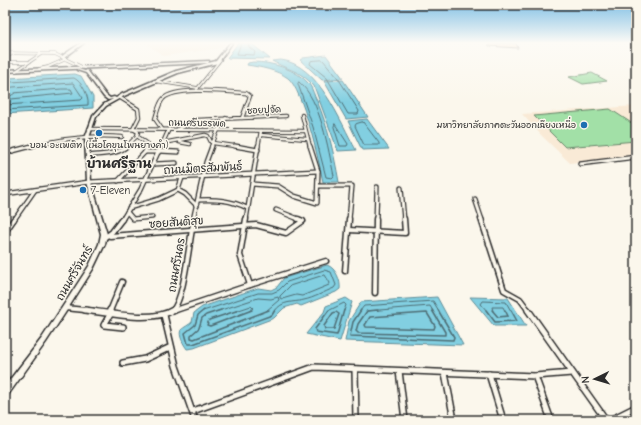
<svg xmlns="http://www.w3.org/2000/svg" width="641" height="425" font-family="'Comic Neue','Playpen Sans Thai',sans-serif">
  <style>
    .built { fill: #f9ead6 }
    .green { fill: #a2e0a7; stroke: #668669 }
    .water { fill: #82cfe1; stroke: #5f8d98 }
    .lines { fill: none; stroke-linecap: round; stroke-linejoin: round }
    .shore-far1 { stroke: #4e6d74; stroke-width: 1 }
    .shore { stroke: #4e6d74; stroke-width: 1.5 }
    .building { fill: #f4caa3; stroke: #2b2b2b }
    .street-far4-casing { stroke: #2b2b2b; stroke-width: 3.5 }
    .street-far3-casing { stroke: #2b2b2b; stroke-width: 4.5 }
    .street-far2-casing { stroke: #2b2b2b; stroke-width: 5.5 }
    .street-far1-casing { stroke: #2b2b2b; stroke-width: 7 }
    .street-casing { stroke: #2b2b2b; stroke-width: 8 }
    .secondary-casing { stroke: #2b2b2b; stroke-width: 3 }
    .street-far4 { stroke: #fbf7ec; stroke-width: 2 }
    .street-far3 { stroke: #fbf7ec; stroke-width: 2.5 }
    .street-far2 { stroke: #fbf7ec; stroke-width: 3 }
    .street-far1 { stroke: #fbf7ec; stroke-width: 4 }
    .street { stroke: #fbf7ec; stroke-width: 5 }
    .secondary { fill: #fbf7ec; fill-rule: evenodd }
    .poi-dot { fill: #1f6fb2; stroke: #fbf7ec; stroke-width: 1.5 }
    .labels { text-anchor: middle; stroke-width: 3; stroke-linejoin: round; paint-order: stroke }
    .far-street-label { font-size: 9px; fill: #2b2b2b; stroke: #fbf7ec }
    .far-poi-label { font-size: 9px; fill: #2b2b2b; stroke: #fbf7ec; text-anchor: end }
    .street-label { font-size: 11px; fill: #2b2b2b; stroke: #fbf7ec }
    .poi-label { font-size: 11px; fill: #2b2b2b; stroke: #fbf7ec; text-anchor: start }
    .quarter-label { font-size: 13px; font-weight: bold; fill: #2b2b2b; stroke: #fbf7ec }
  </style>
  <rect width="100%" height="100%" fill="#fbf7ec"/>
  <filter id="ink" filterUnits="userSpaceOnUse"><feTurbulence type="fractalNoise" baseFrequency=".025" numOctaves="2"/><feDisplacementMap in="SourceGraphic" scale="8" xChannelSelector="R" yChannelSelector="G"/><feConvolveMatrix kernelMatrix="1 2 1 2 8 2 1 2 1" color-interpolation-filters="sRGB"/></filter>
  <g filter="url(#ink)">
    <!-- built -->
    <g class="built">
      <path d="M155,43H225L221,48L164,56L147,44Z"/>
      <path d="M636,106V155L570,163L542,136L522,114Z"/>
    </g>
    <!-- green -->
    <g class="green">
      <path d="M592,73L607,81L583,84L569,77Z"/>
      <path d="M610,109L636,126V141L565,147L534,116Z"/>
    </g>
    <!-- water -->
    <g class="water">
      <path d="M238,43H251L270,59L227,58Z"/>
      <path d="M326,55L343,78L322,80L300,60L303,58Z"/>
      <path d="M281,60C318,64 340,121 356,150L338,151L314,86C298,69 290,71 272,61Z"/>
      <path d="M253,62C272,62 296,69 309,84C313,89 314,96 317,101C328,127 334,154 339,182H323C319,161 303,90 288,78C277,70 260,67 247,65L248,63Z"/>
      <path d="M75,74L81,76L93,97V108L5,114V82L8,78Z"/>
      <path d="M343,80L368,117L346,119L324,81Z"/>
      <path d="M367,119L389,149L362,150L348,121Z"/>
      <path d="M327,265C336,268 341,281 340,289L336,292L301,306L297,304L284,308L274,318L194,348L187,349C184,345 178,335 181,330C184,327 189,325 192,322L194,313L202,307L258,288L271,290L277,287L284,278Z"/>
      <path d="M437,297L463,345L345,341L349,321L361,302Z"/>
      <path d="M470,297L508,298L526,326H494Z"/>
      <path d="M346,298L352,302L340,341L306,334L324,312L326,306Z"/>
    </g>
    <g class="lines">
      <!-- shore-far1 -->
      <g class="shore-far1">
        <path d="M241,43L237,54L254,55L255,52L249,47L248,43"/>
        <path d="M323,60L338,78L359,111L358,114H348L327,78L310,64L311,61Z"/>
        <path d="M299,82C321,100 328,149 334,176L332,178L326,177L313,127L298,84Z"/>
        <path d="M5,84L11,82L74,78C82,82 89,96 88,105L5,110"/>
        <path d="M5,89L13,87L73,83L83,98L81,100L5,105"/>
        <path d="M62,89H71L73,93L11,99L9,97L15,93Z"/>
        <path d="M363,122L379,143V145H364L355,126L356,124Z"/>
        <path d="M335,124L348,144L347,146H340L334,127Z"/>
        <path d="M325,275L330,283L329,285L302,296L296,295L282,299L280,298V296L290,286Z"/>
        <path d="M203,311L258,293H272L279,290L287,282L324,270L331,272L336,285L334,288C324,292 314,298 304,300C293,303 282,300 275,311"/>
        <path d="M218,311L258,298L271,299L278,297L279,300L266,311"/>
        <path d="M236,311L251,306L253,308L249,311"/>
        <path d="M328,311L344,303L346,305L344,311"/>
        <path d="M360,311L364,306L433,301L439,311"/>
        <path d="M367,311L430,306L433,311"/>
        <path d="M487,311L481,304L483,301L506,302L511,311"/>
        <path d="M493,311L492,307H503L505,311"/>
      </g>
      <!-- shore -->
      <g class="shore">
        <path d="M204,310L198,315L195,325L185,333L188,344H193L272,315L275,310"/>
        <path d="M221,310L206,315L202,318L199,328L191,335V338L194,339L269,310"/>
        <path d="M239,310L209,320L207,325L210,326L252,310"/>
        <path d="M329,310L315,329L316,332L337,335L344,310"/>
        <path d="M361,310L353,322L350,336L453,340L454,337L438,310"/>
        <path d="M378,310L367,311L358,324L356,331L358,333L445,335V332L432,310"/>
        <path d="M486,310L495,322L517,321L511,310"/>
        <path d="M492,310L498,317L508,316L505,310"/>
        <path d="M336,312L339,314L334,329H325L324,326L333,313Z"/>
        <path d="M427,313L435,326L434,329L366,327L365,325L370,317Z"/>
      </g>
    </g>
    <!-- building -->
    <path class="building" d="M489,43H516L518,48L489,46Z"/>
    <g class="lines">
      <defs>
        <g id="street-far4">
          <path d="M5,53L55,54L84,68"/>
          <path d="M5,58L12,54"/>
          <path d="M5,62H28"/>
          <path d="M39,69L48,67L66,59"/>
          <path d="M16,71L41,54"/>
          <path d="M154,81L198,88"/>
          <path d="M197,89L220,60"/>
        </g>
        <g id="street-far3">
          <path d="M119,97L138,109L139,117L133,129L138,132L137,136L126,147"/>
          <path d="M302,115L310,147"/>
          <path d="M242,118L286,116"/>
          <path d="M89,129L305,131"/>
          <path d="M162,129L155,119C157,113 159,103 163,99C175,86 229,92 246,93L250,96L242,118L197,120L178,129"/>
          <path d="M261,135L307,139"/>
          <path d="M137,136L148,144L147,147"/>
          <path d="M179,142L190,144"/>
          <path d="M163,143L205,135L208,136L211,142H214"/>
          <path d="M213,143L241,147"/>
          <path d="M28,147C59,139 90,134 122,137"/>
          <path d="M161,147L169,129"/>
          <path d="M211,147L218,130L226,118"/>
          <path d="M258,147L261,131"/>
        </g>
        <g id="street-far2">
          <path d="M147,146L145,152H159"/>
          <path d="M235,146L258,150"/>
          <path d="M159,151L178,152"/>
          <path d="M5,153L32,146"/>
          <path d="M88,156C100,154 118,155 127,146"/>
          <path d="M154,164L176,163"/>
          <path d="M580,164L636,157"/>
          <path d="M182,178L178,190L185,194L197,206"/>
          <path d="M118,181L145,152"/>
          <path d="M252,184L278,186L294,196L317,203L318,171L310,146"/>
          <path d="M318,186H352L349,220"/>
          <path d="M401,188L404,220"/>
          <path d="M5,194L89,182L318,171"/>
          <path d="M475,199L482,220"/>
          <path d="M198,200C216,199 231,200 247,208"/>
          <path d="M129,208L159,199L178,190"/>
          <path d="M276,210L301,220"/>
          <path d="M127,212L133,219L152,217"/>
          <path d="M14,220L35,190"/>
          <path d="M122,220L141,189L161,146"/>
          <path d="M193,220L206,162L212,146"/>
          <path d="M246,220L258,146"/>
          <path d="M376,220L377,187"/>
        </g>
        <g id="street-far1">
          <path d="M481,219L504,290L520,299L529,311"/>
          <path d="M349,230L405,233L404,219"/>
          <path d="M5,232L14,219"/>
          <path d="M110,236L256,225L286,233L303,221L298,219"/>
          <path d="M104,238L112,232L122,219"/>
          <path d="M345,271L349,219"/>
          <path d="M250,285L326,261"/>
          <path d="M375,293L376,219"/>
          <path d="M65,308L95,311"/>
          <path d="M110,311L122,282"/>
          <path d="M172,311C185,299 189,239 194,219"/>
          <path d="M173,311L250,285L240,255L246,219"/>
        </g>
        <g id="street">
          <path d="M85,310C108,313 153,323 173,310"/>
          <path d="M528,310L606,420"/>
          <path d="M173,311L175,310"/>
          <path d="M109,313L110,310"/>
          <path d="M111,313L104,325L123,327"/>
          <path d="M164,315L176,366L195,420"/>
          <path d="M123,363L145,359L171,347"/>
          <path d="M355,370L356,420"/>
          <path d="M399,371L405,420"/>
          <path d="M445,373L454,420"/>
          <path d="M489,374L503,420"/>
          <path d="M535,376L551,420"/>
          <path d="M193,411L314,367L535,376L572,373"/>
          <path d="M614,420V418L636,407"/>
        </g>
        <g id="secondary">
          <path d="M81,43H84L64,58H62V56Z"/>
          <path d="M230,43H232L218,63L178,73L124,96L106,106L96,117L89,138L91,182L107,234L105,244L93,269L67,310L46,342L8,395L5,396V386L42,338L63,306L89,266L99,244L101,234L87,182L85,138L93,116L104,104L113,99L108,100L104,97L86,73L77,70L78,69L85,71L87,70L106,95L110,98L114,97L116,98L122,94L176,71L216,61Z"/>
          <rect x="634" y="43" width="2" height="1"/>
          <path d="M209,61V62L208,63L5,72V70Z"/>
        </g>
      </defs>
      <!-- street-far4 casing -->
      <use href="#street-far4" class="street-far4-casing"/>
      <!-- street-far3 casing -->
      <use href="#street-far3" class="street-far3-casing"/>
      <!-- street-far2 casing -->
      <use href="#street-far2" class="street-far2-casing"/>
      <!-- street-far1 casing -->
      <use href="#street-far1" class="street-far1-casing"/>
      <!-- street casing -->
      <use href="#street" class="street-casing"/>
      <!-- secondary casing -->
      <use href="#secondary" class="secondary-casing"/>
      <!-- street-far4 -->
      <use href="#street-far4" class="street-far4"/>
      <!-- street-far3 -->
      <use href="#street-far3" class="street-far3"/>
      <!-- street-far2 -->
      <use href="#street-far2" class="street-far2"/>
      <!-- street-far1 -->
      <use href="#street-far1" class="street-far1"/>
      <!-- street -->
      <use href="#street" class="street"/>
      <!-- secondary -->
      <use href="#secondary" class="secondary"/>
    </g>
  </g>
  <!-- sky -->
  <linearGradient id="sky" x2="0" y2="1"><stop stop-color="#7fbfe5"/><stop offset="0.42" stop-color="#fdfbf6"/><stop offset="1" stop-color="#fdfbf6" stop-opacity="0"/></linearGradient>
  <rect width="641" height="102" fill="url(#sky)"/>
  <!-- markers -->
  <g class="poi-dot">
    <circle cx="584" cy="125" r="4"/>
    <circle cx="99" cy="133" r="4"/>
    <circle cx="83" cy="190" r="4"/>
  </g>
  <g class="labels">
    <!-- far-street labels -->
    <g class="far-street-label">
      <text transform="translate(264 110) rotate(-3)" y="3">ซอยปูจัด</text>
      <text transform="translate(197 123) rotate(1)" y="3">ถนนศรีบรรพด</text>
    </g>
    <!-- far-poi labels -->
    <g class="far-poi-label">
      <text x="576" y="128">มหาวิทยาลัยภาคตะวันออกเฉียงเหนี่อ</text>
      <text x="99" y="148" text-anchor="middle">บอน อะเพติท (เนื้อโคขุนโพนยางคำ)</text>
    </g>
    <!-- street labels -->
    <g class="street-label">
      <text transform="translate(203 168) rotate(-3)" y="4">ถนนมิตรสัมพันธ์</text>
      <text transform="translate(176 222) rotate(-4)" y="4">ซอยสันติสุข</text>
      <text transform="translate(176 265) rotate(-80)" y="4">ถนนศรีนคร</text>
      <text transform="translate(74 273) rotate(-60)" y="4">ถนนศรีจันทร์</text>
    </g>
    <!-- poi labels -->
    <g class="poi-label">
      <text x="91" y="194">7-Eleven</text>
    </g>
    <!-- quarter labels -->
    <g class="quarter-label">
      <text x="119" y="168">บ้านศรีฐาน</text>
    </g>
  </g>
  <!-- margin -->
  <rect width="641" height="425" fill="none" stroke="#fbf7ec" stroke-width="20"/>
  <rect x="10" y="10" width="621" height="405" fill="none" stroke="#2b2b2b" stroke-width="1.5" filter="url(#ink)"/>
  <!-- north arrow -->
  <g transform="translate(595 379) rotate(265)" stroke="#fbf7ec" stroke-width="3" paint-order="stroke">
  <path d="M0-3L7 15L0 10L-7 15Z" fill="#2b2b2b"/>
  <text y="-6" font-size="11" font-weight="bold" text-anchor="middle" fill="#2b2b2b">N</text>
  </g>
</svg>
